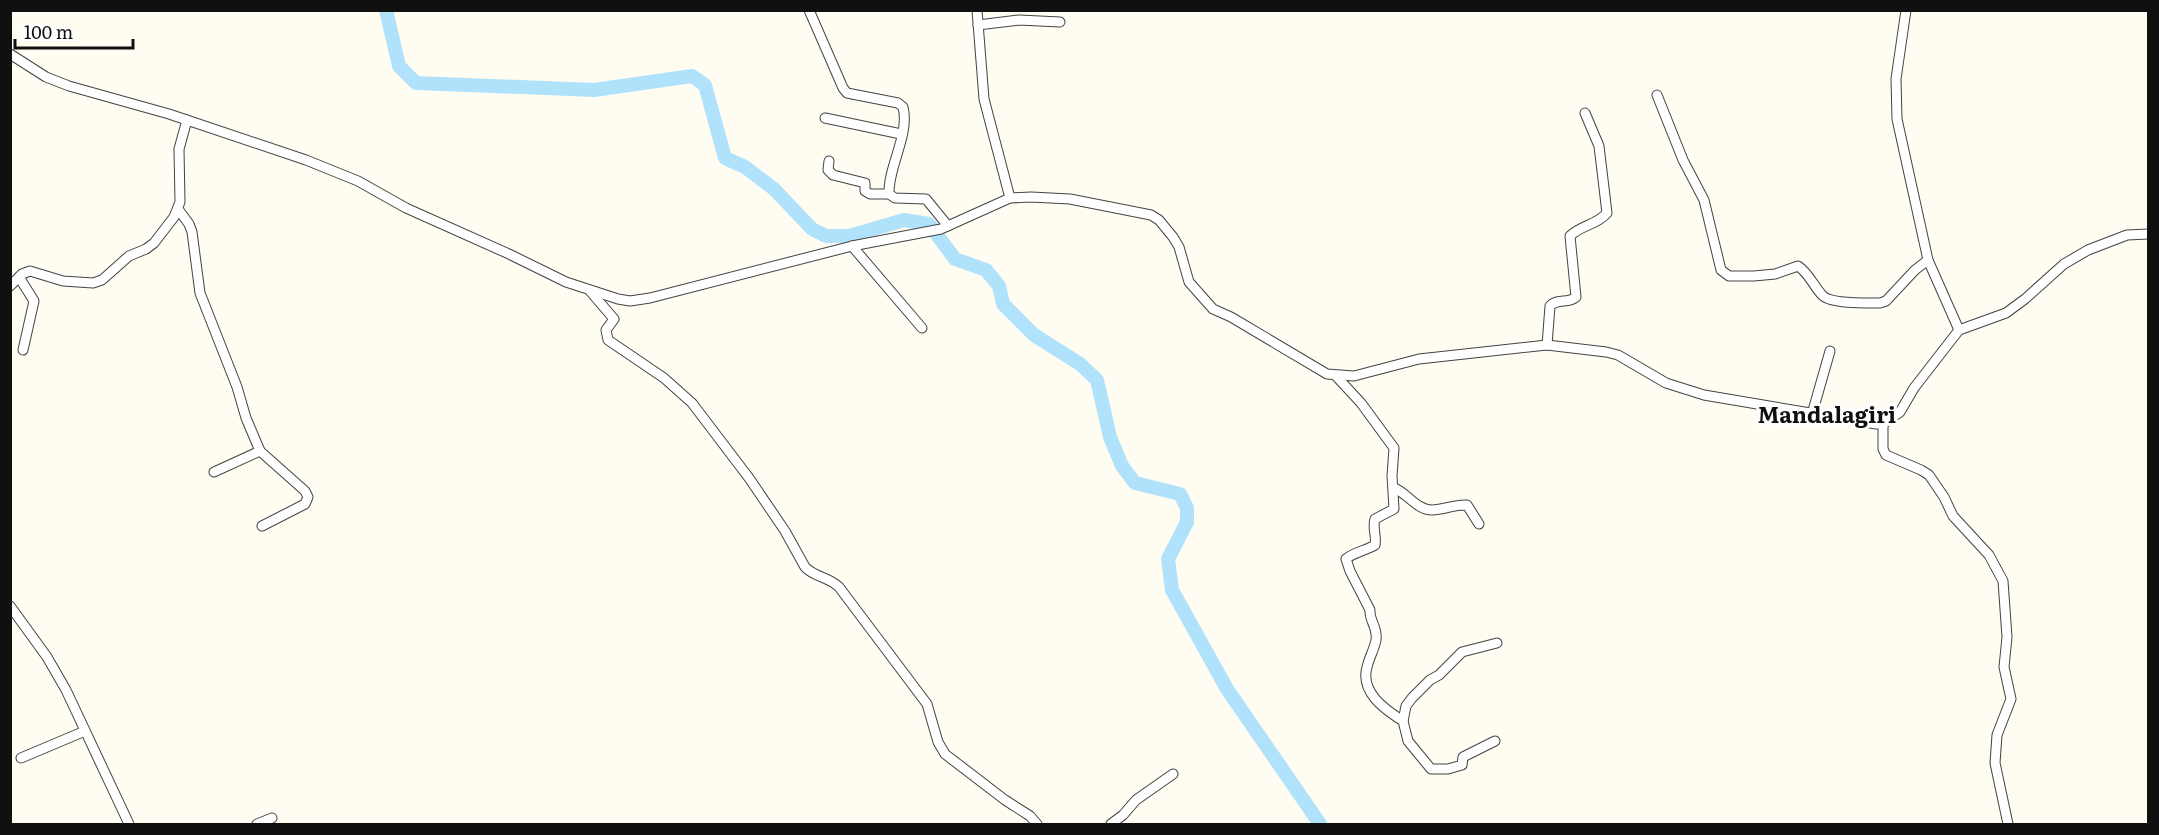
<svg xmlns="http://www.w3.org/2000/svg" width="2159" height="835" font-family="Literata,serif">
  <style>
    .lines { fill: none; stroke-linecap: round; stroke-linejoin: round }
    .river { stroke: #b1e2fc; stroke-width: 14 }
    .minor-casing { stroke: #434343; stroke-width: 11 }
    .minor { stroke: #fff; stroke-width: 9 }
    .labels { text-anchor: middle; stroke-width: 6; stroke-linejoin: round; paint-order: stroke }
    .quarter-label { font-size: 22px; font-weight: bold; fill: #101010; stroke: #fff }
  </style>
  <rect width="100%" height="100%" fill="#fffcf2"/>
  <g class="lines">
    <!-- river -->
    <path class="river" d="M386,10L399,66L416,83L594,90L692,76L705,85L725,158L745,167L774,189L812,229L826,236H849L904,220L929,224L955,259L986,270L999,286L1003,304L1034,335L1080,364L1097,380L1110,437L1122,466L1135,483L1180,494L1187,508V522L1168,559L1172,590L1227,689L1320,824"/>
    <defs>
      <g id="minor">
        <path d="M809,10L843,88L847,93L898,103L903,107C910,135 888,166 889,194L895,198L926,199L948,226"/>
        <path d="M977,10L984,99L1010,198"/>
        <path d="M1906,10L1896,79L1897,119L1928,260L1959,330"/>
        <path d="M978,25L1019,20L1060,22"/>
        <path d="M10,54L46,77L69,86L169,114L306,160L358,181L406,208L509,254L566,282L618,299L630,301L650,298L852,246L941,229L1010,198L1031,197L1070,199L1151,215L1159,220L1173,237L1179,247L1189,282L1213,309L1231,317L1327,374L1354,376L1419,359L1547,345L1606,352L1618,355L1666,383L1704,395L1876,424H1883L1900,412L1914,388L1959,330L2006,313L2025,299L2064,264L2088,250L2127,235L2148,234"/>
        <path d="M1657,95L1683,160L1704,200L1721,270L1729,276H1754L1775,274L1798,266C1809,273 1814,287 1823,296C1832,304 1868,303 1880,303L1886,301L1915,270L1928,260"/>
        <path d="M825,118L901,134"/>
        <path d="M829,161L828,170L833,175L865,183V191L870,194H889"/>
        <path d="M178,209L189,224L192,232L200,293L237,387L246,418L260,451L305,491L308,497L305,504L262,526"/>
        <path d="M852,246L922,328"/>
        <path d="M19,277L34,301L23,350"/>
        <path d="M10,286L22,274L30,271L63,281L93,283L102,280L129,256L146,249L154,243L174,217L180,202L179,149L187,120"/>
        <path d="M590,291L614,319L606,330L608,340L664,378L692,403L749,478L785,531L805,567C814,577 829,577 839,587L927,704L938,742L945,754L1005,800L1030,816L1037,824"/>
        <path d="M1547,345L1550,306C1557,298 1569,304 1576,297L1570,236C1581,225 1597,225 1607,213L1599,146L1585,113"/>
        <path d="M1336,376L1361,403L1394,448L1392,476L1394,509L1375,519C1372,528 1377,536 1375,545C1365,551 1354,552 1346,559L1350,571L1370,610C1369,621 1378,627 1376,640C1374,650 1369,658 1367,667C1360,692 1384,709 1403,721L1408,741L1431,769H1448L1462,765L1463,757L1495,741"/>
        <path d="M1812,414L1830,351"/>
        <path d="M1883,424V449L1886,455L1921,470L1929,475L1944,497L1953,516L1989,555L2003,581L2007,637L2004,667L2011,699L1997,735L1995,763L2008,824"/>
        <path d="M214,472L260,451"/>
        <path d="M1394,488C1407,493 1417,510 1432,510C1444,510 1455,504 1467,505L1479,524"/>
        <path d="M10,606L47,657L66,690L129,824"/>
        <path d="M1403,721L1406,706L1412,698L1430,680L1439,675L1462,652L1497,643"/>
        <path d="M21,758L85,731"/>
        <path d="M257,824L272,818"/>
        <path d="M1111,824L1123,815L1136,800L1173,774"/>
      </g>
    </defs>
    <!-- minor casing -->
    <use href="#minor" class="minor-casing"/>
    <!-- minor -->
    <use href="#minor" class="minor"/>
  </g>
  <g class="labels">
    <!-- quarter labels -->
    <g class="quarter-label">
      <text x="1827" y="423">Mandalagiri</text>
    </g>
  </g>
  <!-- border -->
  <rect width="2159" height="835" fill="none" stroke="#101010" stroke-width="24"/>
  <!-- scale -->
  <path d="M15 39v9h118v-9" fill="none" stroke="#101010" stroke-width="3"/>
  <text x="24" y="39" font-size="18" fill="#101010" stroke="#ffffff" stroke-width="4.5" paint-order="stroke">100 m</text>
</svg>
